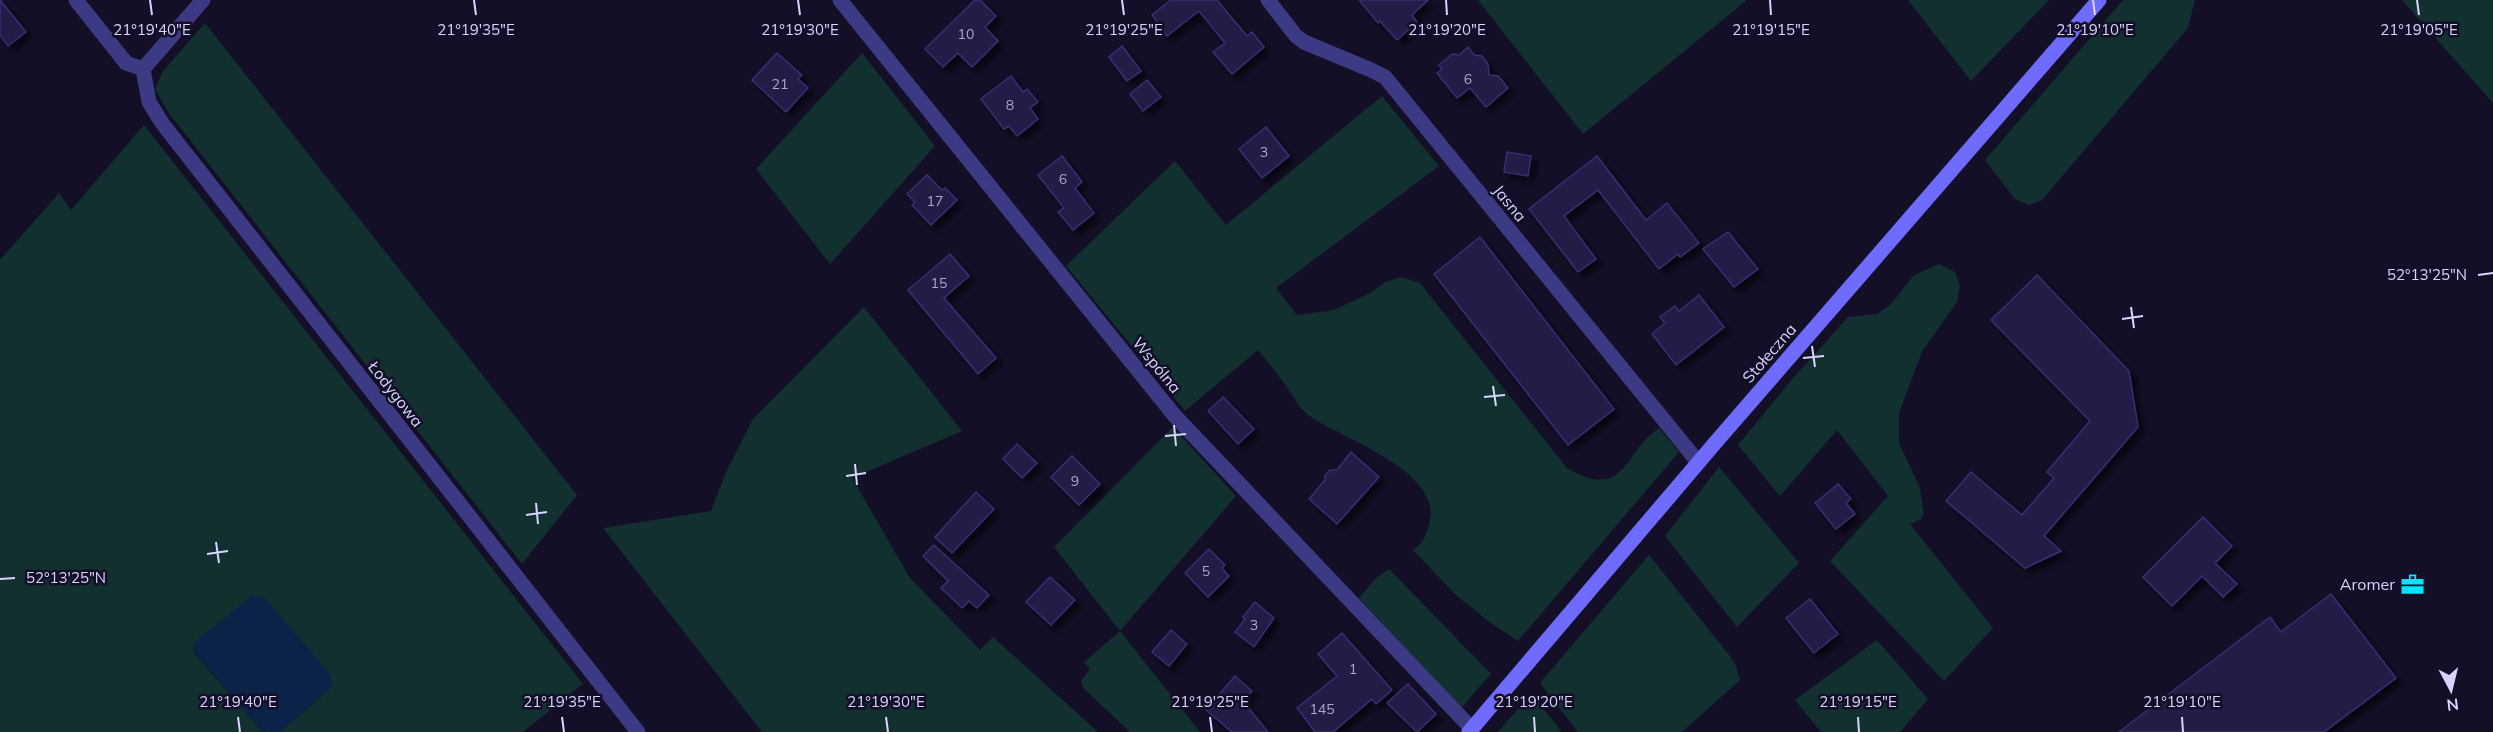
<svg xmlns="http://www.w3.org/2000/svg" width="2493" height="732" font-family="Mulish,sans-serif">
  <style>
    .green { fill: #12302f }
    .water { fill: #0c2248 }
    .building { fill: #241b47; stroke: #3b2d73; stroke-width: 1.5; filter: url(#shadow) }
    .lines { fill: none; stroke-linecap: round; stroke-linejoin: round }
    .street { stroke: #3d3a85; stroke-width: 15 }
    .secondary { stroke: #6f6bff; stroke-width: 15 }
    .ticks { fill: none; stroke: #d9d4ff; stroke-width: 2 }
    .labels { text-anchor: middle; stroke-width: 5; stroke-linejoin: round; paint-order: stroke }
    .number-label { font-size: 14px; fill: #aca6d1 }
    .street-label { font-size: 16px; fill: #d9d4ff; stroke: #130f26 }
    .poi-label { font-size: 16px; fill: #d9d4ff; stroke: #130f26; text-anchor: end }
    .ticks-label { font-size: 15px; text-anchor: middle; fill: #d9d4ff; stroke: #130f26; stroke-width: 5; stroke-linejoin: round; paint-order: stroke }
  </style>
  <defs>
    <filter id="shadow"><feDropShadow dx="5.5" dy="5.5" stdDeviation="3" flood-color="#0009"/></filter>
  </defs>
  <rect width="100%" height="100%" fill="#130f26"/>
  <!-- green -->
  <g class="green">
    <path d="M1478,0H1747L1583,134Z"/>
    <path d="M1908,0H2049L1971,81Z"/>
    <path d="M2123,0H2195L2188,28L2042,200L2029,205L2015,199L1985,160Z"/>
    <path d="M2402,0H2493V103Z"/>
    <path d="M205,23L577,495L522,564L168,112L155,89L163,71Z"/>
    <path d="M862,53L935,146L830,264L756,169Z"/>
    <path d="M1382,96L1439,166L1276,288L1297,315L1334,310L1370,293L1385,282L1401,277L1420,283L1567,468C1626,502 1622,453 1659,428L1679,452L1518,641L1488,621L1455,594L1413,550C1424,542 1426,536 1429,524C1445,471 1341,439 1308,415C1299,408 1293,395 1286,386C1277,373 1267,361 1258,350L1185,411L1066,266L1175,161L1226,225Z"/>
    <path d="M144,125L583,684L523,732H280L331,688L193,647L195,654L260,729L265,732H0V260L59,193L71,210Z"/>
    <path d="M1939,264L1955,272L1960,286L1957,302L1922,352L1899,413V443L1920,488L1924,514L1920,520L1910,524L1993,628L1944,681L1830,561L1888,496L1837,430L1780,496L1738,445L1794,377L1848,317L1877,314L1890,305L1914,275Z"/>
    <path d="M864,307L962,431L852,478L910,578L980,650L993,637L1098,732H762L603,528L711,511L727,470L753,419Z"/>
    <path d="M1173,427L1236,496L1120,631L1200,732H1130L1083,688L1081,681L1090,669L1084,662L1120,631L1054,547Z"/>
    <path d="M1719,467L1799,563L1737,627L1665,536Z"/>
    <path d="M1649,555L1730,656L1736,666L1740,680L1682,732H1578L1540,683Z"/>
    <path d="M1389,569L1491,674L1461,708L1359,598L1376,578Z"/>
    <path d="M1877,640L1928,699L1900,732H1821L1795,700Z"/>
    <path d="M1531,693L1562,732H1498L1527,698Z"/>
  </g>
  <!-- water -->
  <path class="water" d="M253,595L264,598L270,604L330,674L332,682L331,688L280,732H265L260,729L195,653L193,646L197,640Z"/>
  <!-- building -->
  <g class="building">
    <path d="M0,0L26,32L8,46L0,35Z"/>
    <path d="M975,0H980L996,16L985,27L998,41L972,67L958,53L943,67L925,49Z"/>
    <path d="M1171,0H1217L1247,36L1252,32L1264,47L1232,74L1213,52L1225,43L1199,11L1167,36L1152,15Z"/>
    <path d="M1359,0H1428L1412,15L1417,22L1397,40L1380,21L1378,23Z"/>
    <path d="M1122,46L1141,71L1127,81L1109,57Z"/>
    <path d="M1468,47L1474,55L1482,56L1488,64L1489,75L1498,76L1508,88L1486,107L1470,88L1457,98L1437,73L1442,69L1439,65L1452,54L1459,55Z"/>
    <path d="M777,53L802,75L798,79L808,88L786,112L752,80Z"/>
    <path d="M1011,76L1023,92L1027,89L1038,102L1030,108L1038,119L1017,136L1009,126L1004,129L981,99Z"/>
    <path d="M1147,80L1161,97L1143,111L1130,94Z"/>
    <path d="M1266,127L1289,156L1262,178L1239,149Z"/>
    <path d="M1507,152L1531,156L1528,176L1504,172Z"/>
    <path d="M1062,156L1082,182L1075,188L1094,213L1073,230L1058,212L1064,208L1038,175Z"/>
    <path d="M1597,156L1646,220L1667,203L1699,243L1680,257L1678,254L1659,269L1598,190L1564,216L1596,259L1578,272L1529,209Z"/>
    <path d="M927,175L942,190L945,188L957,200L931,225L912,205L915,202L907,194Z"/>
    <path d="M1728,232L1758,269L1734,287L1703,249Z"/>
    <path d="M1480,237L1614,409L1568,445L1434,274Z"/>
    <path d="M950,254L969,276L944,298L996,358L978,374L908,290Z"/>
    <path d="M2037,275L2129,371L2138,427L2044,536L2061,551L2025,568L1946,501L1971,472L2022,515L2054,478L2047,472L2090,421L1991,320Z"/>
    <path d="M1699,295L1724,327L1676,365L1652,334L1665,323L1660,317L1675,306L1679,311Z"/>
    <path d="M1223,397L1254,429L1238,444L1208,411Z"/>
    <path d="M1017,444L1037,463L1022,478L1003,459Z"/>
    <path d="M1351,452L1379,477L1337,524L1309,499L1325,480V476L1330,470H1337Z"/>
    <path d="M1072,456L1100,484L1079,505L1051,477Z"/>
    <path d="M1838,484L1851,499L1846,503L1855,514L1836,529L1815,503Z"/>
    <path d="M976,492L994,509L952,553L935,537Z"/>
    <path d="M2203,517L2232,546L2215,563L2237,584L2223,597L2202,576L2172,606L2143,577Z"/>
    <path d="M934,545L989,595L977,608L969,601L962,608L941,588L948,581L923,556Z"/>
    <path d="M1209,549L1225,565L1222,568L1229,576L1208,597L1185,573Z"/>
    <path d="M1050,577L1075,600L1051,625L1026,602Z"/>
    <path d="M2331,594L2396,678L2324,732H2119L2270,617L2281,632Z"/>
    <path d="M1810,599L1838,634L1814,653L1786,618Z"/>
    <path d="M1255,602L1274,618L1254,647L1235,632L1245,619L1243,617Z"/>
    <path d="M1171,630L1187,644L1169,666L1152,652Z"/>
    <path d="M1342,633L1392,690L1376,704L1372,699L1333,732H1315L1297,708L1337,676L1318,654Z"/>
    <path d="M1235,676L1252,691L1243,701L1268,732H1232L1206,710Z"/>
    <path d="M1408,684L1436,714L1417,732L1387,703Z"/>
  </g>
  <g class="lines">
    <!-- street -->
    <g class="street">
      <path d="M76,0L126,63L143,69"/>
      <path d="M840,0L1174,415L1472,729"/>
      <path d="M1268,0L1296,36L1304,42L1371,70L1385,77L1698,462"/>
      <path d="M143,69L149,102L162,123L638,732"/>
      <path d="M143,69L203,0"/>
    </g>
    <!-- secondary -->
    <path class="secondary" d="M1469,732L1715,443L2099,0"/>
  </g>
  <!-- ticks -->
  <path class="ticks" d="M150,0L152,15M474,0L476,15M798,0L800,15M1122,0L1124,15M1446,0L1447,15M1770,0L1771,15M2093,0L2095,15M2417,0L2419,15M2478,275L2493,273M2131,307L2134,328M2122,319L2143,316M1812,346L1815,367M1803,358L1824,356M1493,386L1496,406M1484,397L1505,395M1174,425L1176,446M1165,436L1186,434M855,464L857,485M846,476L866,473M536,503L538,524M526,515L547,512M216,542L219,563M207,554L228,551M0,579L15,578M238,717L240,732M562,717L564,732M886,717L888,732M1210,717L1212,732M1534,717L1535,732M1858,717L1859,732M2182,717L2183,732"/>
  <!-- icons -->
  <defs>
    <symbol id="office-bare" viewBox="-9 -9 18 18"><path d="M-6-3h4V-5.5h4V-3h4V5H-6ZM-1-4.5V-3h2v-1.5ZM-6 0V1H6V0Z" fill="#00e5ff" stroke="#130f26" stroke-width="2.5" paint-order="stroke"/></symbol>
  </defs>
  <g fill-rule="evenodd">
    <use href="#office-bare" x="2396" y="568" width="33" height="33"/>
  </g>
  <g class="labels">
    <!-- number labels -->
    <g class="number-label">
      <text x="966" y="39">10</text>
      <text x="1468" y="84">6</text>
      <text x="780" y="89">21</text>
      <text x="1010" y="110">8</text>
      <text x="1264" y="157">3</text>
      <text x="1063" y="184">6</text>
      <text x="935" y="206">17</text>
      <text x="939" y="288">15</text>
      <text x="1075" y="486">9</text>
      <text x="1206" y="576">5</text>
      <text x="1254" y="630">3</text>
      <text x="1353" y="674">1</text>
      <text x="1322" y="714">145</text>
    </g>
    <!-- street labels -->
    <g class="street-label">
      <text transform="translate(1510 203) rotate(51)" y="6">Jasna</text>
      <text transform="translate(1769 353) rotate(-49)" y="6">Stołeczna</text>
      <text transform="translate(1157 365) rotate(51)" y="6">Wspólna</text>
      <text transform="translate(396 394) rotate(52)" y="6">Łodygowa</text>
    </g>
    <!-- poi labels -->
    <g class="poi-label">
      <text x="2395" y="590">Aromer</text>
    </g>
  </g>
  <g class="ticks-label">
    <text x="152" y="35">21°19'40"E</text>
    <text x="476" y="35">21°19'35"E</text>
    <text x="800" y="35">21°19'30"E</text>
    <text x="1124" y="35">21°19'25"E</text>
    <text x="1447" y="35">21°19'20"E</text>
    <text x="1771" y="35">21°19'15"E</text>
    <text x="2095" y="35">21°19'10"E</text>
    <text x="2419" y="35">21°19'05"E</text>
    <text x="2427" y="280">52°13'25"N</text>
    <text x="66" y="583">52°13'25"N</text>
    <text x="238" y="707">21°19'40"E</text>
    <text x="562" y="707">21°19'35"E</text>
    <text x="886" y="707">21°19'30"E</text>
    <text x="1210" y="707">21°19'25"E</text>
    <text x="1534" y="707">21°19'20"E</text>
    <text x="1858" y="707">21°19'15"E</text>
    <text x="2182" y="707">21°19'10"E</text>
  </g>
  <!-- north arrow -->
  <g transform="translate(2451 690) rotate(173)" stroke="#130f26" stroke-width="4.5" paint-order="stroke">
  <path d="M0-4.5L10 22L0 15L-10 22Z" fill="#d9d4ff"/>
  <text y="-9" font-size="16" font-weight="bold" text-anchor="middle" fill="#d9d4ff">N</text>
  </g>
</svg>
